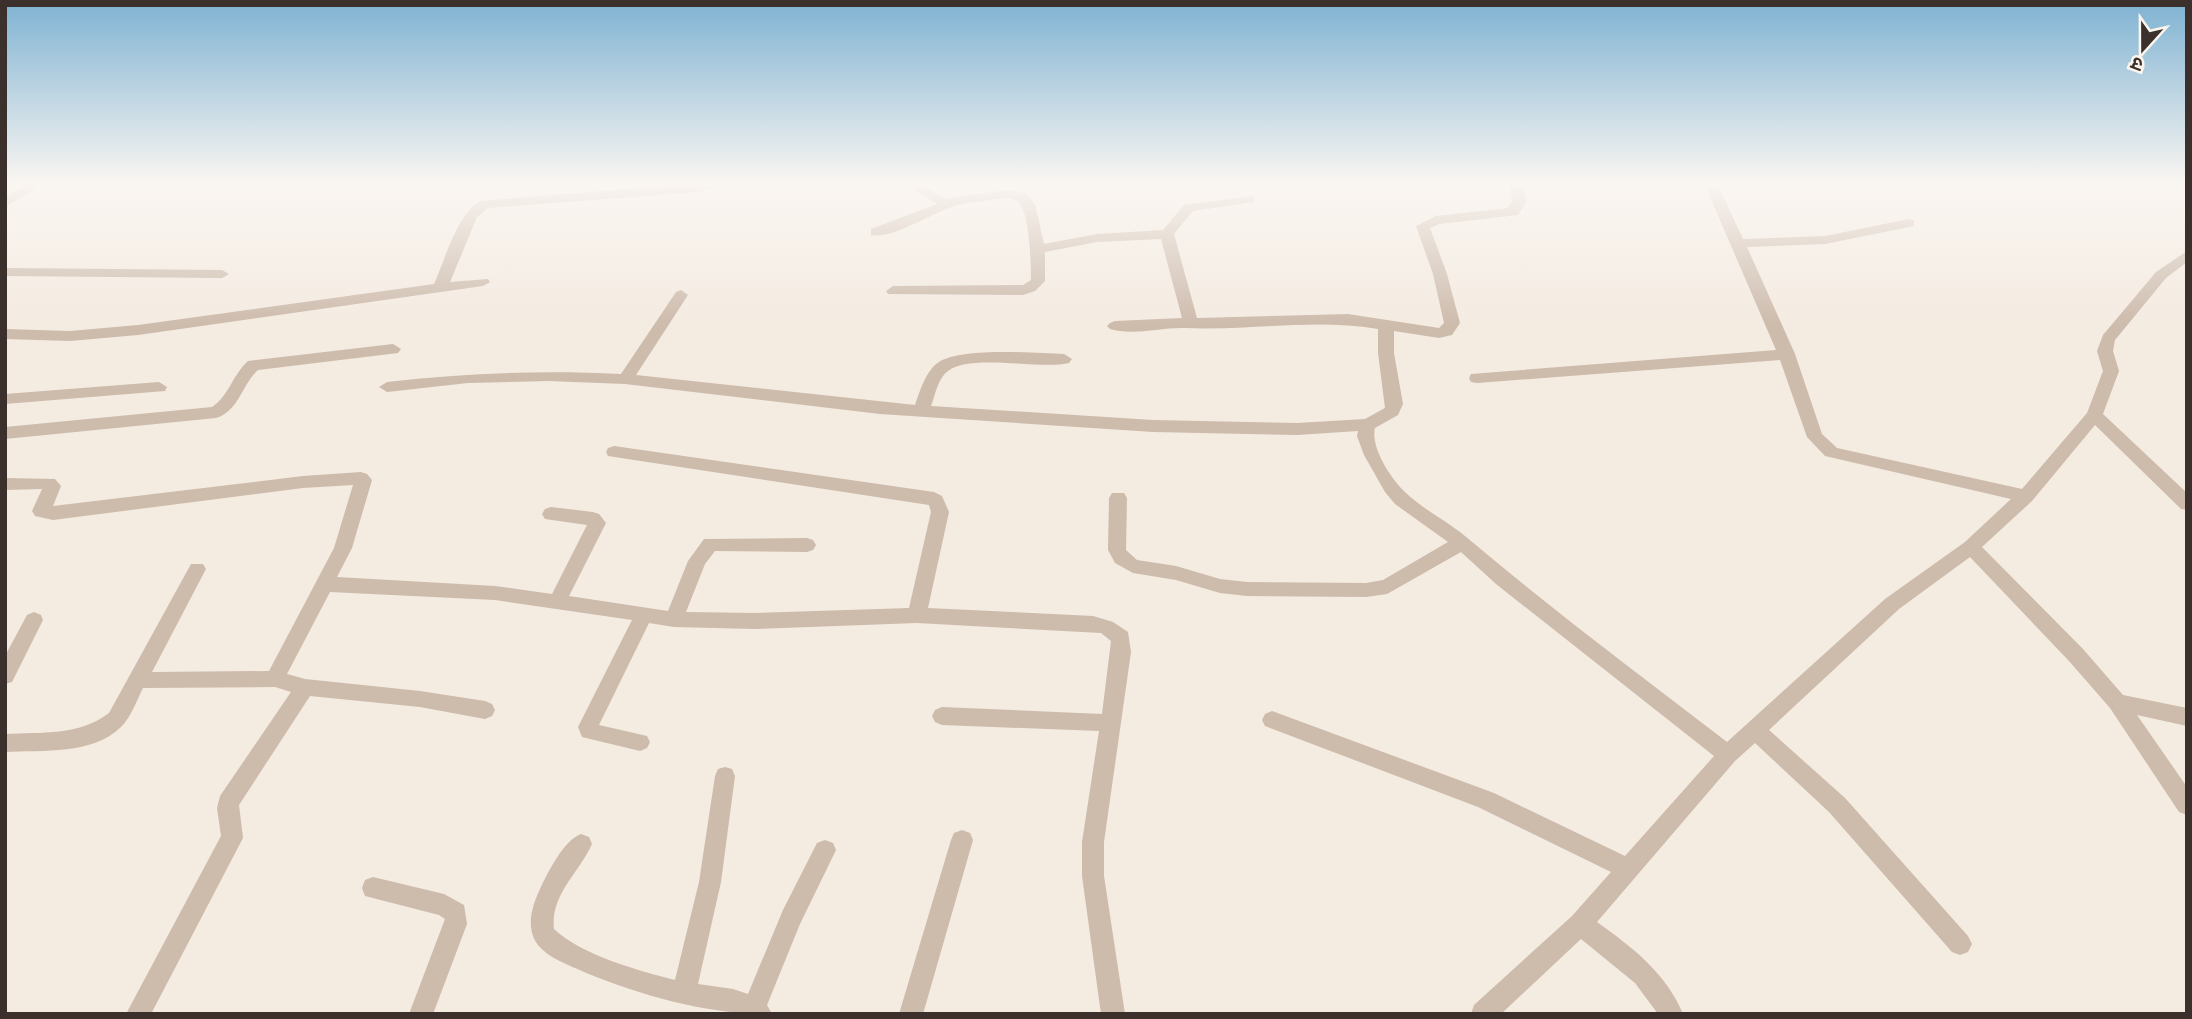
<svg xmlns="http://www.w3.org/2000/svg" width="2192" height="1019" font-family="Signika,'Noto Sans Devanagari',sans-serif">
  <style>
    .lines { fill: none; stroke-linecap: round; stroke-linejoin: round }
    .minor { fill: #cdbbac; fill-rule: evenodd }
  </style>
  <rect width="100%" height="100%" fill="#f4ebe1"/>
  <g class="lines">
    <!-- minor -->
    <g class="minor">
      <path d="M30,183H46L5,207V197Z"/>
      <path d="M700,183H732L697,192L488,208L477,217L450,282L488,279L490,282L483,286L138,335L70,341L5,339V329L70,331L138,325L434,284C445,260 457,214 480,201Z"/>
      <path d="M904,183H920L946,199L1004,190L1025,193L1035,204L1044,244L1097,234L1163,230L1184,205L1254,196V202L1193,211L1174,234L1197,318L1348,314L1439,328L1444,323L1433,274L1416,226L1436,216L1508,208L1512,202L1510,183H1524L1526,202L1518,215L1439,224L1430,228L1447,274L1460,323L1452,335L1439,338L1394,331V353L1403,404L1398,415L1375,428C1370,448 1392,480 1406,493C1425,511 1451,523 1471,541C1554,611 1641,676 1727,742L1885,599L1965,542L2011,499L1825,456L1807,437L1780,360L1477,383L1471,382L1469,378L1471,374L1776,350L1704,183H1717L1743,239L1825,236L1909,219L1914,220V226L1825,244L1747,247L1795,354L1822,434L1837,448L2022,489L2087,413L2103,371L2097,351L2103,335L2156,272L2187,251V262L2166,278L2115,340L2113,351L2119,371L2103,414L2187,493V510L2181,509L2095,425L2032,501L1982,547L2083,649L2123,695L2187,708V726L2137,715L2187,787V815L2179,812L2110,708L2069,661L1970,557L1899,609L1769,730L1845,798L1968,936L1972,944L1968,952L1960,955L1952,952L1829,812L1755,743L1735,761L1597,922C1632,947 1666,973 1683,1014H1658L1635,983L1581,939L1501,1014H1471L1474,1005L1572,916L1611,872L1478,807L1265,726L1262,720L1265,714L1272,711L1494,793L1625,856L1714,756L1496,584L1461,552L1387,594L1366,597L1247,596L1220,593L1176,580L1133,573L1115,563L1108,550L1109,498L1112,493H1124L1127,498L1126,550L1137,560L1176,566L1220,579L1247,582L1366,583L1383,580L1448,542L1395,504L1385,492L1364,455L1357,436L1358,431L1297,435L1153,432L880,414L625,384L548,381L468,383L387,392L379,387L387,382C466,373 541,370 621,374L676,292L681,290L688,295L636,375L915,405C920,391 926,370 939,362C962,347 1035,353 1064,354L1072,359L1069,363C1041,370 969,353 948,371C938,378 935,395 931,406L1153,420L1297,423L1365,419L1385,408L1378,353V329C1313,318 1249,331 1185,328C1161,327 1133,336 1110,329L1107,326L1110,323L1115,321L1182,318L1161,239L1097,242L1045,252V281L1035,291L1023,295L888,294L886,291L893,286L1023,285L1031,280C1031,265 1030,209 1017,201C1010,196 998,199 990,200C980,202 968,202 958,205C936,210 893,240 871,235V229L937,204Z"/>
      <path d="M5,268L222,270L229,274L222,278L5,276Z"/>
      <path d="M393,344L401,349L398,353L258,370C242,384 239,411 216,418L5,439V427L212,407C229,396 233,374 248,361Z"/>
      <path d="M159,382L167,387L165,391L5,404V394Z"/>
      <path d="M614,446L934,492L942,496L949,512L928,608L1093,616L1113,622L1128,632L1131,652L1104,842V876L1125,1014H1101L1082,876V842L1099,731L942,725L935,722L932,716L935,710L942,707L1102,714L1111,641L1101,633L917,623L755,629L674,627L649,623L599,725L647,736L650,742L647,748L640,751L582,737L578,727L632,620L495,600L330,592L287,674L305,679L420,691L485,701L492,704L495,710L492,716L485,719L420,707L310,696L239,805L243,838L151,1014H126L221,836L217,808L220,796L291,692L275,687L143,688C137,700 131,717 121,727C93,755 42,750 5,752V734C42,732 79,736 109,713L191,564H203L206,569L152,672L269,671L334,548L353,485L303,488L53,520L35,516L32,511L42,489L5,490V478L55,479L61,486L53,506L303,476L361,472L367,474L372,480L352,548L337,577L495,586L552,594L587,525L545,519L542,514L545,509L551,507L593,512L599,514L606,523L569,596L668,611L688,561L704,539L807,538L813,540L816,545L813,550L807,552L715,551L705,564L686,612L755,613L909,608L931,512L929,505L608,456L606,452L608,448Z"/>
      <path d="M34,612L41,615L43,620L12,682L5,684V656L27,615Z"/>
      <path d="M725,767L732,769L735,776L721,882L698,984L733,989L748,994L783,910L817,843L825,840L833,843L836,850L800,924L767,1005L772,1014C705,1014 646,997 584,972C569,965 548,958 538,945C525,928 532,906 540,889C548,872 564,840 581,834L589,837L592,844C579,873 550,895 554,929C581,955 640,971 675,980L699,882L715,776L718,769Z"/>
      <path d="M962,830L970,833L973,840L923,1014H899L951,840L954,833Z"/>
      <path d="M373,877L444,894L464,905L467,924L433,1014H409L445,919L439,915L365,896L362,888L365,880Z"/>
    </g>
  </g>
  <!-- sky -->
  <linearGradient id="sky" x2="0" y2="1"><stop stop-color="#7eb2d2"/><stop offset="0.56" stop-color="#faf6f2"/><stop offset="1" stop-color="#faf6f2" stop-opacity="0"/></linearGradient>
  <rect width="2192" height="326" fill="url(#sky)"/>
  <!-- border -->
  <rect width="2192" height="1019" fill="none" stroke="#3b302b" stroke-width="14"/>
  <!-- north arrow -->
  <g transform="translate(2143 49) rotate(201)" stroke="#fbf5ee" stroke-width="5" paint-order="stroke">
  <path d="M0-5L12 26L0 18L-12 26Z" fill="#3b302b"/>
  <text y="-10" font-size="19" font-weight="bold" text-anchor="middle" fill="#3b302b">उ</text>
  </g>
</svg>
